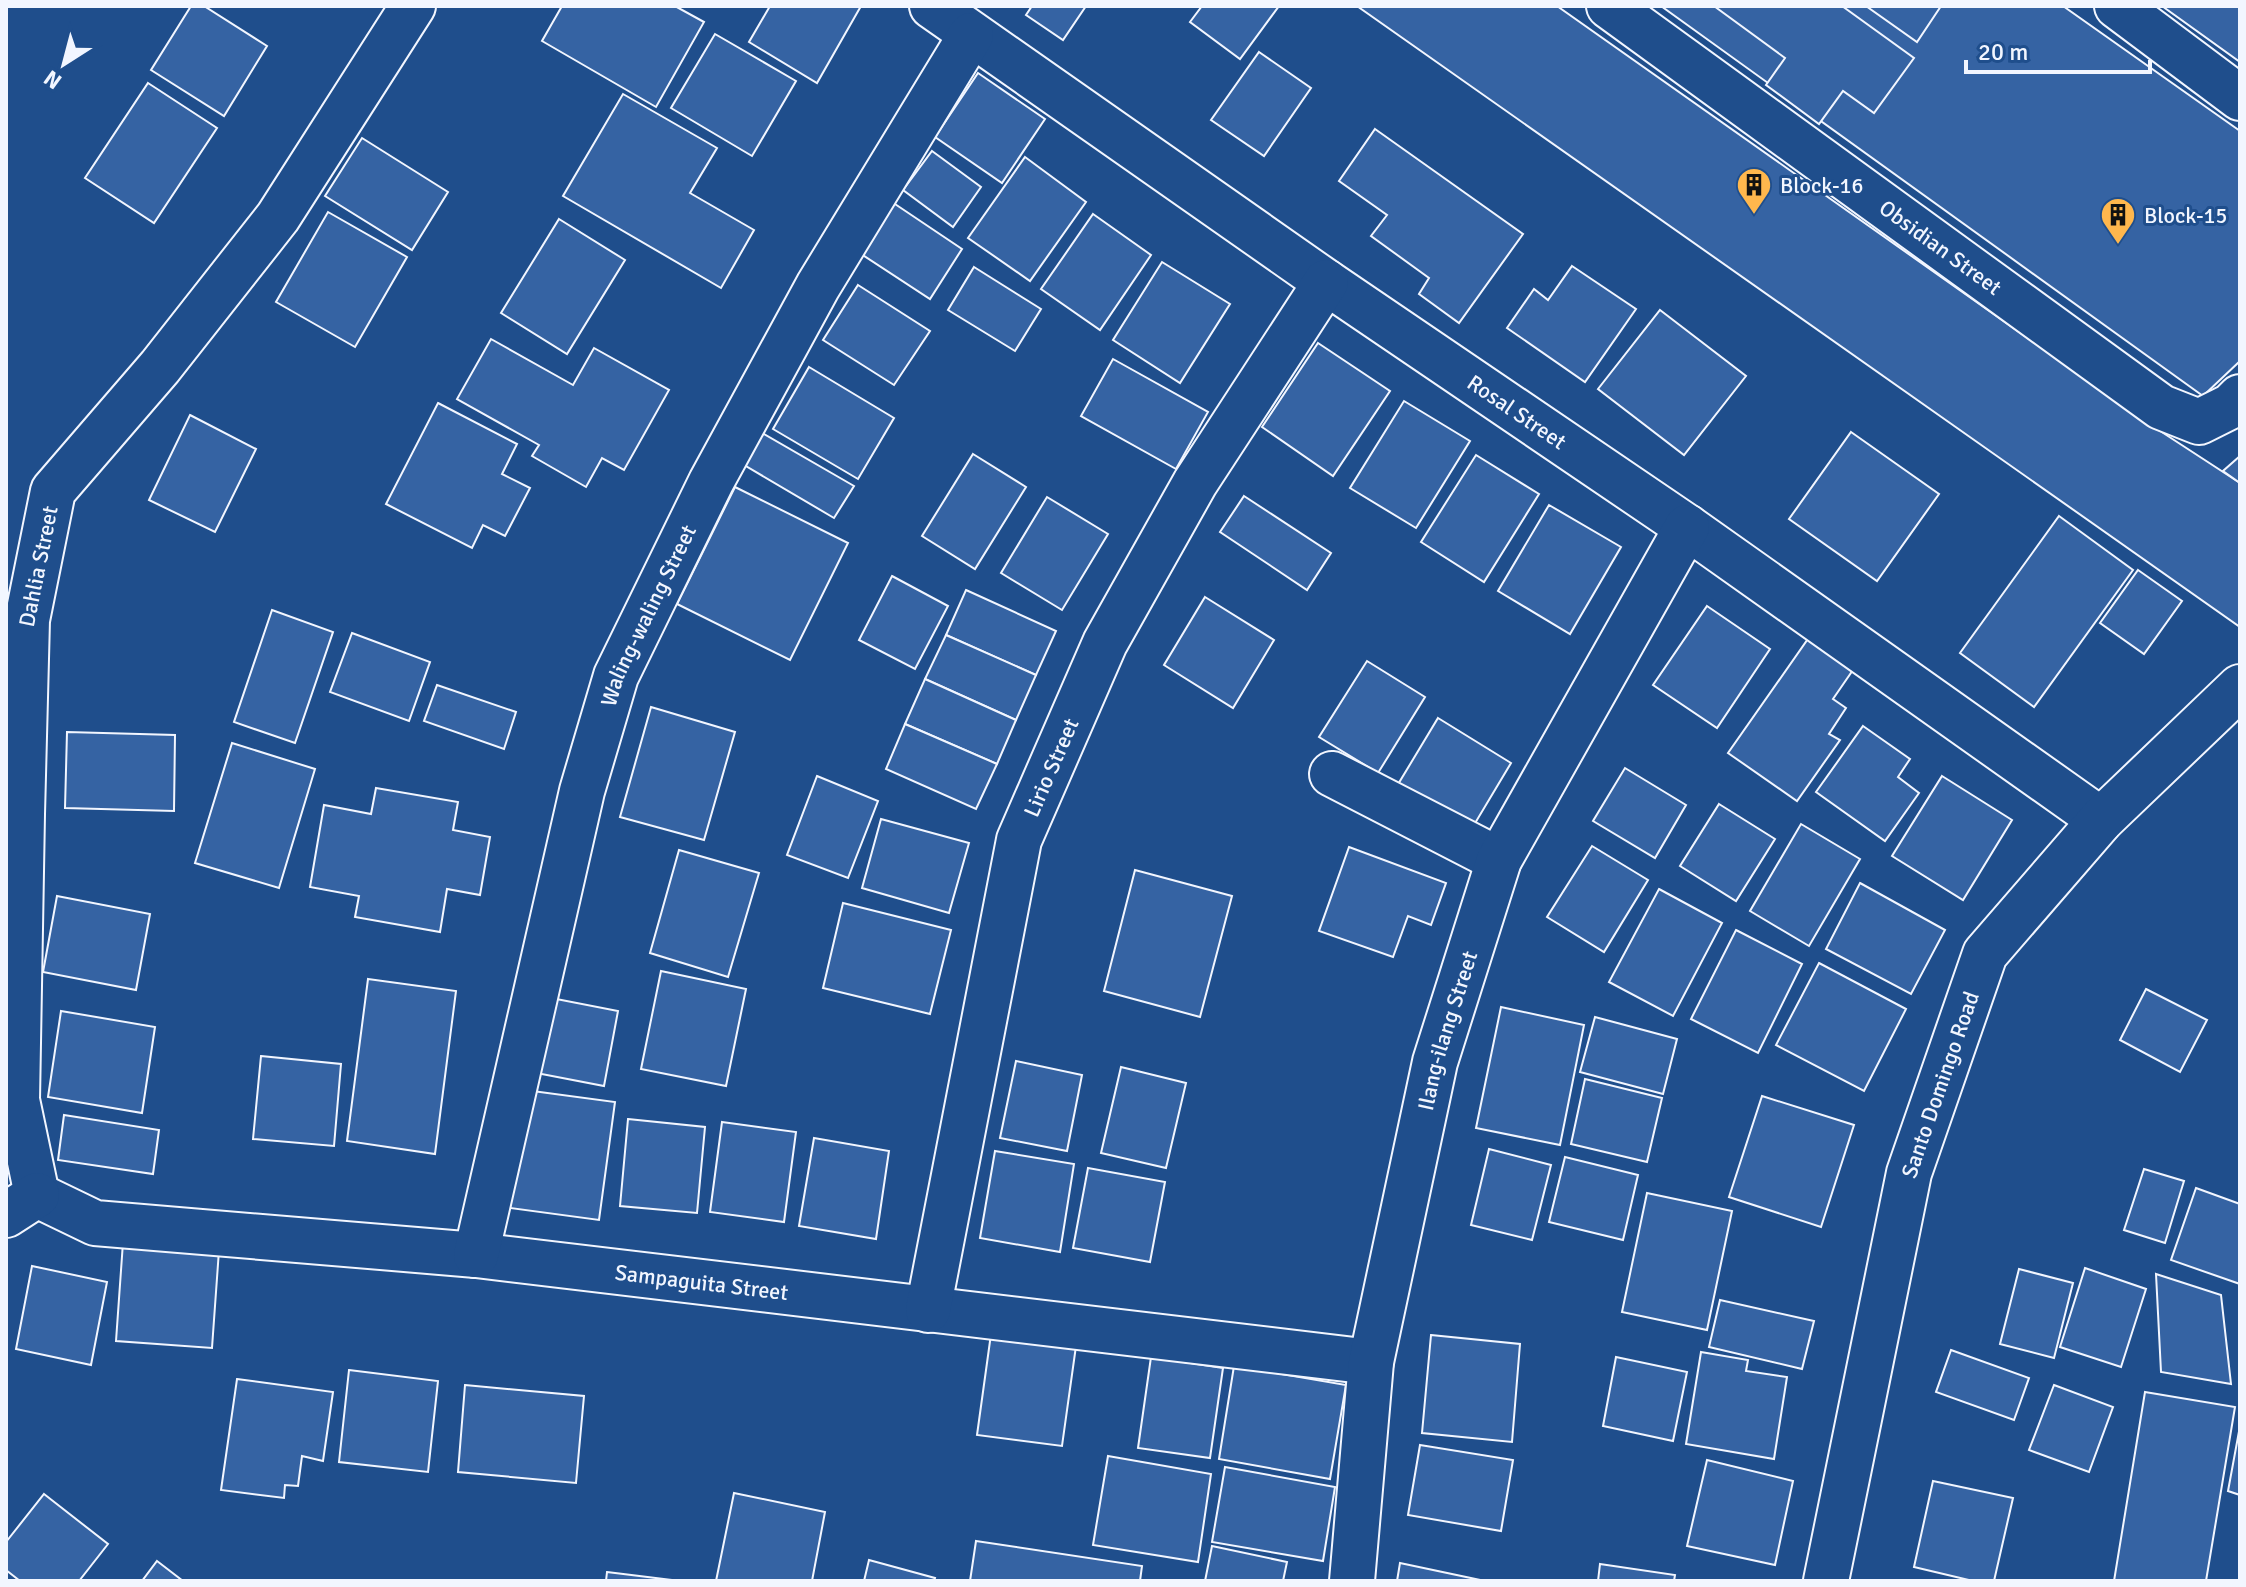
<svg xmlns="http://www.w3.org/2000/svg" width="2246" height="1587" font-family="Signika,sans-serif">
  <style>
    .building { fill: #3563a3; stroke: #f2f6ff; stroke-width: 2 }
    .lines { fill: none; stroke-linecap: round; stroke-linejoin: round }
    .minor-casing { stroke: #f2f6ff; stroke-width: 48 }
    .minor { stroke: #1f4e8c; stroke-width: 44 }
    .labels { text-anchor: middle; stroke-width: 6; stroke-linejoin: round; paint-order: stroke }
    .poi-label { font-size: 22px; fill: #f2f6ff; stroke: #1f4e8c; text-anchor: start }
    .street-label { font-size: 22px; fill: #f2f6ff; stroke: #1f4e8c }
  </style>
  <rect width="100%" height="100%" fill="#1f4e8c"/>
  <!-- building -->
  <g class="building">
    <path d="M191,6H204L267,46L224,116L151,70Z"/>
    <path d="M562,6H675L704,22L656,107L542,41Z"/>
    <path d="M770,6H861L817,83L749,42Z"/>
    <path d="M1032,6H1086L1063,40L1026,15Z"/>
    <path d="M1202,6H1279L1240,59L1190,22Z"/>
    <path d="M1357,6H1557L2151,425L2240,483V627Z"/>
    <path d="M1661,6H2063L2240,131V361L2203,396Z"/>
    <path d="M1714,6H1842L1914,58L1874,113L1843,91L1819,124L1766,85L1785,58Z"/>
    <path d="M1866,6H1941L1917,42Z"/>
    <path d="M2162,6H2240V62Z"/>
    <path d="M715,34L796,81L752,156L671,108Z"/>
    <path d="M1259,52L1311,88L1264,156L1211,120Z"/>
    <path d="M978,73L1045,119L1002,183L935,137Z"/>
    <path d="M148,83L217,128L154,223L85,178Z"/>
    <path d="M623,94L717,148L690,193L754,230L721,288L563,196Z"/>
    <path d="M1375,129L1523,234L1459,323L1419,294L1429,278L1371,236L1387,215L1339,181Z"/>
    <path d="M362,138L448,192L412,250L325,196Z"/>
    <path d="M932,151L981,187L953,227L903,190Z"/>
    <path d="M1025,157L1086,202L1030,281L968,238Z"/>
    <path d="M889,200L962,249L930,299L855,250Z"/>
    <path d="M328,212L407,257L355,347L276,302Z"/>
    <path d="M1093,214L1151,255L1100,330L1041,289Z"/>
    <path d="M559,219L625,260L567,354L501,313Z"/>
    <path d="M1162,262L1230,304L1180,383L1113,340Z"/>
    <path d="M1572,266L1636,309L1585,382L1507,328L1534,289L1548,300Z"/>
    <path d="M974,267L1041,309L1015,351L948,310Z"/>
    <path d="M858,285L930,331L894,385L823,340Z"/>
    <path d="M1660,310L1746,376L1684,455L1598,389Z"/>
    <path d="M491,339L573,385L594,348L669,390L624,470L602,458L586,487L532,456L539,445L457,399Z"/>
    <path d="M1318,343L1390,391L1333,476L1262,427Z"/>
    <path d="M1113,359L1208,412L1176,469L1081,416Z"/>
    <path d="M809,367L894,418L858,479L773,429Z"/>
    <path d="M1404,401L1470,441L1416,528L1350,488Z"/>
    <path d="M438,403L517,444L502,474L530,488L505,536L483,525L472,548L386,504Z"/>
    <path d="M190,415L256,449L215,532L149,500Z"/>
    <path d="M757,430L854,486L834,518L739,462Z"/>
    <path d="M1851,432L1939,494L1877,581L1789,519Z"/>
    <path d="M973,454L1026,487L975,569L922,536Z"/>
    <path d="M1476,455L1539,494L1484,582L1421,542Z"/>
    <path d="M2240,456V483L2223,471Z"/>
    <path d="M735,487L848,543L790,660L677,604Z"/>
    <path d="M1244,496L1331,553L1307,590L1220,532Z"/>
    <path d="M1047,497L1108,534L1062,610L1001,573Z"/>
    <path d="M1549,505L1621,547L1570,634L1498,591Z"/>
    <path d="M2059,516L2133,570L2034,707L1960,653Z"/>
    <path d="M2138,570L2182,601L2144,654L2100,623Z"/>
    <path d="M892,576L948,606L915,669L859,640Z"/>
    <path d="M966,590L1056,631L1036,675L946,635Z"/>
    <path d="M1205,597L1274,640L1233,708L1164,665Z"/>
    <path d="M1707,606L1770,649L1717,728L1653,685Z"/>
    <path d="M272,610L333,632L295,743L234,722Z"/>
    <path d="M352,633L430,662L409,721L330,692Z"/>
    <path d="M946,635L1036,675L1016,720L925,679Z"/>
    <path d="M1810,636L1855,667L1833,699L1846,708L1829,734L1840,740L1797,801L1728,753Z"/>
    <path d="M1367,661L1425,697L1378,773L1319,737Z"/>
    <path d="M925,679L1016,720L997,764L905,724Z"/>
    <path d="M437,685L516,712L504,749L424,721Z"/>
    <path d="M651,707L735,732L704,840L620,817Z"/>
    <path d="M1438,718L1511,763L1471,830L1397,786Z"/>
    <path d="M905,724L997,764L976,809L886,769Z"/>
    <path d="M1863,726L1910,759L1898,777L1919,793L1885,841L1816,792Z"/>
    <path d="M67,732L175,735L174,811L65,808Z"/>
    <path d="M232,743L315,769L279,888L195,863Z"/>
    <path d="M1625,768L1686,805L1655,858L1593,821Z"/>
    <path d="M817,776L878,801L848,878L787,855Z"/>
    <path d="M1942,776L2012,820L1963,900L1892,856Z"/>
    <path d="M376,788L458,802L453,830L490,837L480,895L447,889L440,932L355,917L359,896L310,887L324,805L371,814Z"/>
    <path d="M1719,804L1775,839L1736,901L1680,866Z"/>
    <path d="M881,819L969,843L949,913L862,888Z"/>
    <path d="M1801,824L1860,859L1809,946L1750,911Z"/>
    <path d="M1592,846L1648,880L1604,952L1547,917Z"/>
    <path d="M1349,847L1446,883L1431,925L1408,916L1393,957L1319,931Z"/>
    <path d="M679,850L759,873L728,977L650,953Z"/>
    <path d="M1135,870L1232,896L1200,1017L1104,991Z"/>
    <path d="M1860,883L1945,930L1911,994L1826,949Z"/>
    <path d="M1659,889L1722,923L1673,1016L1609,982Z"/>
    <path d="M57,896L150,914L136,990L43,972Z"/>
    <path d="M843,903L951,930L930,1014L823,988Z"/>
    <path d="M1736,930L1802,964L1758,1053L1691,1019Z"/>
    <path d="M1819,963L1906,1009L1864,1091L1776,1045Z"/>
    <path d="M661,971L746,989L726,1086L641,1069Z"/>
    <path d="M368,979L456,991L435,1154L347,1141Z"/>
    <path d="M2146,989L2207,1020L2180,1072L2120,1040Z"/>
    <path d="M541,996L618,1011L604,1086L526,1071Z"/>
    <path d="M1501,1007L1584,1025L1560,1145L1476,1128Z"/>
    <path d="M61,1011L155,1027L142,1113L48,1097Z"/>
    <path d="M1595,1017L1677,1039L1663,1094L1580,1072Z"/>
    <path d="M261,1056L341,1064L334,1146L253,1139Z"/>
    <path d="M1016,1061L1082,1075L1067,1151L1000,1138Z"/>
    <path d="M1121,1067L1186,1083L1166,1168L1101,1153Z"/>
    <path d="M1585,1079L1662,1098L1647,1162L1571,1144Z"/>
    <path d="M525,1090L615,1102L599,1220L510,1208Z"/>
    <path d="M1762,1096L1854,1125L1821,1227L1729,1197Z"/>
    <path d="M64,1115L159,1130L153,1174L58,1160Z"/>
    <path d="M628,1119L705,1127L697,1213L620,1206Z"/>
    <path d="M722,1122L796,1132L784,1222L710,1212Z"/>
    <path d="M814,1138L889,1151L876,1239L799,1226Z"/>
    <path d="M1489,1149L1551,1165L1532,1240L1471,1225Z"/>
    <path d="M995,1151L1074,1164L1060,1252L980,1238Z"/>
    <path d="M1565,1157L1638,1175L1623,1240L1549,1222Z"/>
    <path d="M1088,1168L1165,1182L1150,1262L1073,1248Z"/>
    <path d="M2144,1169L2184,1181L2165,1243L2124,1230Z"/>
    <path d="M2196,1188L2240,1204V1284L2171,1260Z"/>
    <path d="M1647,1193L1732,1211L1707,1330L1622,1312Z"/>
    <path d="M124,1228L220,1236L212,1348L116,1341Z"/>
    <path d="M32,1266L107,1282L91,1365L16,1349Z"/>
    <path d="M2085,1268L2146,1289L2121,1367L2060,1347Z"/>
    <path d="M2019,1269L2073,1283L2054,1358L2000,1344Z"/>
    <path d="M2156,1274L2221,1295L2231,1384L2161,1372Z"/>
    <path d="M1720,1300L1814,1321L1802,1369L1709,1347Z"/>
    <path d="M991,1334L1076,1346L1062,1446L977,1435Z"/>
    <path d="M1431,1335L1520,1344L1512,1442L1422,1433Z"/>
    <path d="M1951,1350L2029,1378L2014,1420L1936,1392Z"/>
    <path d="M1701,1352L1748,1360L1746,1371L1787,1377L1774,1459L1686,1444Z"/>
    <path d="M1151,1357L1223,1368L1210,1458L1138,1448Z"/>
    <path d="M1616,1357L1687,1372L1673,1441L1603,1426Z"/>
    <path d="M1234,1366L1346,1385L1330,1479L1219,1459Z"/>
    <path d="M349,1370L438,1381L428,1472L339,1462Z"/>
    <path d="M237,1379L333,1392L323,1461L302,1456L298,1486L285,1485L284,1498L221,1490Z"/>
    <path d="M465,1385L584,1396L576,1483L458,1472Z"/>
    <path d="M2054,1385L2113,1407L2089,1472L2029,1450Z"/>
    <path d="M2145,1392L2235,1407L2206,1581H2114Z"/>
    <path d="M2240,1426V1495L2228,1491Z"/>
    <path d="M1420,1445L1513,1460L1501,1531L1408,1515Z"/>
    <path d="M1108,1456L1211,1474L1198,1562L1093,1545Z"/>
    <path d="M1707,1460L1793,1481L1775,1565L1687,1546Z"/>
    <path d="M1225,1467L1335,1487L1323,1561L1212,1542Z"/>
    <path d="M1933,1481L2013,1498L1994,1581H1973L1914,1567Z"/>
    <path d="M734,1493L825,1512L812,1581H716Z"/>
    <path d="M44,1494L108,1544L79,1581H20L6,1570V1542Z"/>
    <path d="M976,1541L1142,1566L1140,1581H970Z"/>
    <path d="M1212,1546L1287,1562L1283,1581H1205Z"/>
    <path d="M869,1560L935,1578L934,1581H864Z"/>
    <path d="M157,1561L183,1581H142Z"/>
    <path d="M1400,1563L1485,1581H1397Z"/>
    <path d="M1600,1564L1675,1575L1674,1581H1598Z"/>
    <path d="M607,1572L680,1581H606Z"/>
  </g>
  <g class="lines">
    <defs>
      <g id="minor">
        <path id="s1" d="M932,6L1326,282L1687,527L2101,820"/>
        <path id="s2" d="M1609,6L2161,407L2199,422L2231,406L2240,397"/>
        <path d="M2117,6L2240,98"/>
        <path d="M1332,774L1499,860"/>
        <path id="s3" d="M37,1195L95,1223L476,1255L1371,1362"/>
        <path id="s4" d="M37,1195L17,1100L22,814L27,620L53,491L160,367L278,217L413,6"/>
        <path d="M6,1215L37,1195"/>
        <path id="s5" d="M476,1255L582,791L616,676L711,482L818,286L971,35"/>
        <path id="s6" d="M928,1310L1019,840L1105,643L1195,483L1326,282"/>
        <path id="s7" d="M1352,1581L1371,1362L1435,1062L1499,860L1687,527"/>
        <path id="s8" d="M1826,1581L1909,1173L1985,954L2101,820L2240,687"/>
      </g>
    </defs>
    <!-- minor casing -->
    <use href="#minor" class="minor-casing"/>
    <!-- minor -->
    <use href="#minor" class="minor"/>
  </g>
  <!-- icons -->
  <defs>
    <symbol id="building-pin" viewBox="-11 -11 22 30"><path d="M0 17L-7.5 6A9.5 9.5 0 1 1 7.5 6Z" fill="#ffb74d" stroke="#1f4e8c"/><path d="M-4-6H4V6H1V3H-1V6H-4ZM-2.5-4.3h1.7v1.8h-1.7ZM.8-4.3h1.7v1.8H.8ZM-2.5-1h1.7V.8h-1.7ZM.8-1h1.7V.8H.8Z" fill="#111"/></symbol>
  </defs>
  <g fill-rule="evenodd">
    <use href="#building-pin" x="1734" y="165" width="40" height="54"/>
    <use href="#building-pin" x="2098" y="195" width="40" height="54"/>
  </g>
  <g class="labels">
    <!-- poi labels -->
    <g class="poi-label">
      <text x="1780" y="193">Block-16</text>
      <text x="2144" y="223">Block-15</text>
    </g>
    <!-- street labels -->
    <g class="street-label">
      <text dy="8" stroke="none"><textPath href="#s2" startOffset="410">Obsidian Street</textPath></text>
      <text dy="8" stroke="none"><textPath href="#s1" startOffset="712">Rosal Street</textPath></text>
      <text dy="8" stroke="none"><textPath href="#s4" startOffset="632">Dahlia Street</textPath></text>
      <text dy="8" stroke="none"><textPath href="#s5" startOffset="664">Waling-waling Street</textPath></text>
      <text dy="8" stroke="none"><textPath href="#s6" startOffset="558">Lirio Street</textPath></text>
      <text dy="8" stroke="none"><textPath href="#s7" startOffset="560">Ilang-ilang Street</textPath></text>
      <text dy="8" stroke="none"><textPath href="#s8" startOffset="510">Santo Domingo Road</textPath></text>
      <text dy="8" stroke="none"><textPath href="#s3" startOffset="674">Sampaguita Street</textPath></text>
    </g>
  </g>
  <!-- border -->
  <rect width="2246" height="1587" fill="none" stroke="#f2f6ff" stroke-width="16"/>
  <!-- north arrow -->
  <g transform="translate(64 64) rotate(216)" stroke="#1f4e8c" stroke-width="6" paint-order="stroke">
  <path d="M0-6L14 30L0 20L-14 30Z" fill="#f2f6ff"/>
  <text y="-12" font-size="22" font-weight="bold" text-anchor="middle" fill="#f2f6ff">N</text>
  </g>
  <!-- scale -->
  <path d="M1966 60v12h184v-12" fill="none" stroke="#f2f6ff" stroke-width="4"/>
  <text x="1978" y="60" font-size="24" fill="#f2f6ff" stroke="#1f4e8c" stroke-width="6" paint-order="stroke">20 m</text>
</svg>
